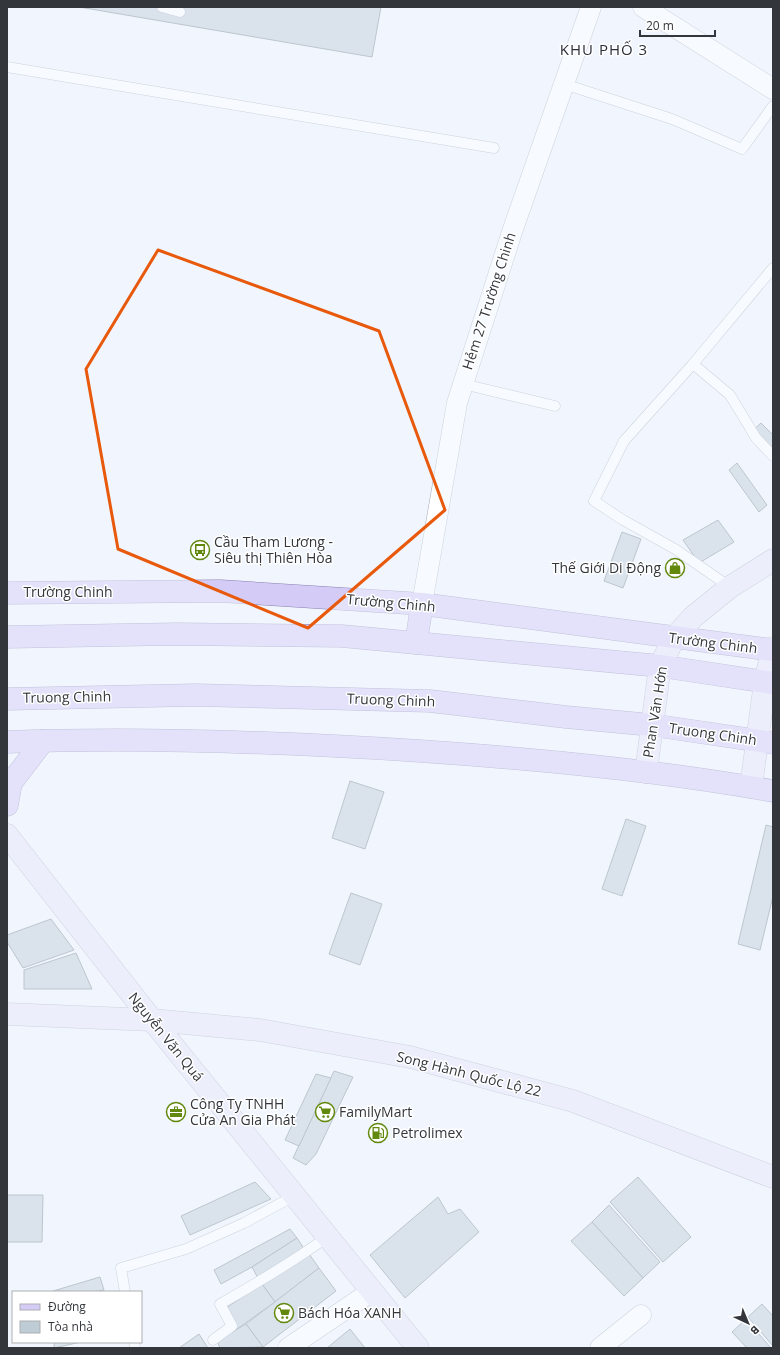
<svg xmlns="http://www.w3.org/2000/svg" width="780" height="1355" font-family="'Open Sans',sans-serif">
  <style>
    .building { fill: #beccd6; stroke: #7e8b94 }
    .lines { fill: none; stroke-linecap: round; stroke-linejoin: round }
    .lane-casing { stroke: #a1a8b5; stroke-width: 11 }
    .street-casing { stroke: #a1a8b5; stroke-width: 21 }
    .secondary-casing { stroke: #a1a8b5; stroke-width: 23 }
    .primary-casing { stroke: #8981b2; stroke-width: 23 }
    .lane { stroke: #fff; stroke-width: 10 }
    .street { stroke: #fff; stroke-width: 20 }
    .secondary { stroke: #e9e5fb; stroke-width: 22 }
    .primary { stroke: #d4cbf7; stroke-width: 22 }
    .marked { fill: none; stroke: #e8590c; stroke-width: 3; stroke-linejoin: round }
    .labels { text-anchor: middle; stroke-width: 3; stroke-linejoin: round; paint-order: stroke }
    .street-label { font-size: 14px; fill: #33363b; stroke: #fff }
    .poi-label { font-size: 14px; fill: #33363b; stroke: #fff; text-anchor: start }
    .neighbourhood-label { font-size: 15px; letter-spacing: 1px; fill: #292e39; stroke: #fff }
  </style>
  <rect width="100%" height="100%" fill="#f1f6fe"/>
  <!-- building -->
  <g class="building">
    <path d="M79,7H381L372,57Z"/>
    <path d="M761,423L773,435V457L750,433Z"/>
    <path d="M737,463L767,505L759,512L729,470Z"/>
    <path d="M718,520L734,542L699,563L683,540Z"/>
    <path d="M622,532L641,539L623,588L604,581Z"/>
    <path d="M350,781L384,792L365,849L332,838Z"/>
    <path d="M626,819L646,826L622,896L602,889Z"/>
    <path d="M766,825L773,827V896L760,950L738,944Z"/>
    <path d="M351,893L382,904L360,965L329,954Z"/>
    <path d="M51,919L74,950L23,968L7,942V935Z"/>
    <path d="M76,953L92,989H24V970Z"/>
    <path d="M334,1071L353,1077L316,1154L306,1165L293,1158Z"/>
    <path d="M316,1074L331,1078L299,1146L285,1140Z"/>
    <path d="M638,1177L691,1237L663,1262L610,1202Z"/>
    <path d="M255,1182L271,1199L190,1235L181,1216Z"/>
    <path d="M7,1195H43L42,1242H7Z"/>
    <path d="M438,1197L448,1214L460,1209L479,1232L405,1298L370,1255Z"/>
    <path d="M609,1205L660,1262L643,1278L592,1222Z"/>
    <path d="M592,1222L643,1278L624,1296L571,1241Z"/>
    <path d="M290,1229L297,1238L252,1267L221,1284L214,1270Z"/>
    <path d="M297,1238L305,1250L259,1280L252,1267Z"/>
    <path d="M309,1254L319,1268L275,1302L262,1284Z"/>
    <path d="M319,1268L336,1291L263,1347L246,1324Z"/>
    <path d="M100,1277L104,1290L94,1292L53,1291Z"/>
    <path d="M262,1284L275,1302L237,1329L226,1308Z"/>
    <path d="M762,1304L773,1316V1346L748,1317Z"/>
    <path d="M746,1319L771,1348H747L732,1332Z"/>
    <path d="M246,1324L263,1347L220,1348L217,1341Z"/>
    <path d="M350,1329L365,1348H327Z"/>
    <path d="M199,1334L208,1348H179Z"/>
    <path d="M54,1342H81L54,1348Z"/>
  </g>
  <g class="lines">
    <defs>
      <g id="lane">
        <path d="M162,7L180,12"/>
        <path d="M7,67L494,148"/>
        <path d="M564,84L672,119L742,149L773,106"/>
        <path d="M693,364L730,395L756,438L773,456"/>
        <path d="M463,384L555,406"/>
        <path d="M730,587L675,549L623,520L594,501L624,441L693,364L773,268"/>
        <path d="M125,1292L121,1268L186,1249L244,1223L294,1196"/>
        <path d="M213,1340L232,1326L220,1304C257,1283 293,1262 327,1237"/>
        <path d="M134,1342L135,1348"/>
      </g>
      <g id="street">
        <path d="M643,7L773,89"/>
        <path d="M422,604L457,403L513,229L591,7"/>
        <path d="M288,1348L372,1291"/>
        <path d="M600,1348L641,1315"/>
      </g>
      <g id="secondary">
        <path d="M646,772L660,666L674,638L693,617L730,587L773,560"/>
        <path d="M751,787L765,682L773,648"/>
        <path d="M7,835L152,1020L418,1348"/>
        <path d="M7,1014L152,1020L260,1030L410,1057L573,1101L773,1177"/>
      </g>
      <g id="primary">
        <path d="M7,593L220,591L422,604L773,650"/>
        <path d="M7,637L177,634L342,636L660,666L773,683"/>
        <path d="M416,643L422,604"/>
        <path d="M7,699L196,695L430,701L566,717L652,725L773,743"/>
        <path d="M7,742C144,737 283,742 420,751C538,759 657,770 773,791"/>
        <path d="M7,805L11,783L43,741"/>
      </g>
    </defs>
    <!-- lane casing -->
    <use href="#lane" class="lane-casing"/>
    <!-- street casing -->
    <use href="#street" class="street-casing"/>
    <!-- secondary casing -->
    <use href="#secondary" class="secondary-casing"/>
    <!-- primary casing -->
    <use href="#primary" class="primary-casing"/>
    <!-- lane -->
    <use href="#lane" class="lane"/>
    <!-- street -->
    <use href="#street" class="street"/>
    <!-- secondary -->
    <use href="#secondary" class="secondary"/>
    <!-- primary -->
    <use href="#primary" class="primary"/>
  </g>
  <!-- marked area -->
  <path d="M0 0H780V1355H0ZM158,250L379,331L445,510L308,628L118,549L86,369Z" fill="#f1f6fe" fill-opacity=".55" fill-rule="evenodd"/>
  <path class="marked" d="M158,250L379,331L445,510L308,628L118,549L86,369Z"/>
  <!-- icons -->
  <defs>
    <symbol id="bus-ring" viewBox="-11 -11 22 22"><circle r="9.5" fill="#fff" stroke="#62880e" stroke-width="1.5"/><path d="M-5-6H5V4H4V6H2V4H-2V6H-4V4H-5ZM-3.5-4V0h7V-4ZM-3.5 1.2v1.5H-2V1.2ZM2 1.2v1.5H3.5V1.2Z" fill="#62880e"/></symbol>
    <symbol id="shop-ring" viewBox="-11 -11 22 22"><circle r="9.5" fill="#fff" stroke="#62880e" stroke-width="1.5"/><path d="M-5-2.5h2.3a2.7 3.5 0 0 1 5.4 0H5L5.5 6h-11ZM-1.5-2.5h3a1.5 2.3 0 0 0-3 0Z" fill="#62880e"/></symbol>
    <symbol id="office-ring" viewBox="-11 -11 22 22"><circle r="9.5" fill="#fff" stroke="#62880e" stroke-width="1.5"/><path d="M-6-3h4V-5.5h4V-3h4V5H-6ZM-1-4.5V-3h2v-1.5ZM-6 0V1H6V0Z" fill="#62880e"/></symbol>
    <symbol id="supermarket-ring" viewBox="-11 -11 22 22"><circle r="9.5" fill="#fff" stroke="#62880e" stroke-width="1.5"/><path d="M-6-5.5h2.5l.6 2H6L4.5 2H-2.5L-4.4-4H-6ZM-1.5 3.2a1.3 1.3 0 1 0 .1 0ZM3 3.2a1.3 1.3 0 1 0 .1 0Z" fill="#62880e"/></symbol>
    <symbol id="fuel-ring" viewBox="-11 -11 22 22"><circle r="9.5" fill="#fff" stroke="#62880e" stroke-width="1.5"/><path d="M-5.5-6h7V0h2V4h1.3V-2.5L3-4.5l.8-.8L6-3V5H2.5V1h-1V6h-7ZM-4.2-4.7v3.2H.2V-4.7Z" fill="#62880e"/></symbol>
  </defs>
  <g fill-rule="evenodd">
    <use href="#bus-ring" x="189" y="539" width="22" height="22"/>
    <use href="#shop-ring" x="664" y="557" width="22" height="22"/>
    <use href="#office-ring" x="165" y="1101" width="22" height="22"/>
    <use href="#supermarket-ring" x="314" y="1101" width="22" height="22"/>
    <use href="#fuel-ring" x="367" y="1122" width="22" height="22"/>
    <use href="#supermarket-ring" x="273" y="1302" width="22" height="22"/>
  </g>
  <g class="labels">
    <!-- street labels -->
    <g class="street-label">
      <text transform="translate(489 301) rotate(-72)" y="5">Hẻm 27 Trường Chinh</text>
      <text x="68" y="597">Trường Chinh</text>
      <text transform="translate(391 603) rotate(5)" y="5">Trường Chinh</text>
      <text transform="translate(713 643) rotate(7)" y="5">Trường Chinh</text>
      <text transform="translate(67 697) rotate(-1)" y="5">Truong Chinh</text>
      <text transform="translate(391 700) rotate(2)" y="5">Truong Chinh</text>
      <text transform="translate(655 712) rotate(-81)" y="5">Phan Văn Hớn</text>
      <text transform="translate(713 734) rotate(8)" y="5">Truong Chinh</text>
      <text transform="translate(166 1037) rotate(51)" y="5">Nguyễn Văn Quá</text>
      <text transform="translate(469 1074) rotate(14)" y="5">Song Hành Quốc Lộ 22</text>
    </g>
    <!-- poi labels -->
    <g class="poi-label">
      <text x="214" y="547">Cầu Tham Lương -<tspan x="214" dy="16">Siêu thị Thiên Hòa</tspan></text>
      <text x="661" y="573" text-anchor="end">Thế Giới Di Động</text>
      <text x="190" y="1109">Công Ty TNHH<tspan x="190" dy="16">Cửa An Gia Phát</tspan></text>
      <text x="339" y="1117">FamilyMart</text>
      <text x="392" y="1138">Petrolimex</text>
      <text x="298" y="1318">Bách Hóa XANH</text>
    </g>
    <!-- neighbourhood labels -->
    <g class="neighbourhood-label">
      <text x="604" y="55">KHU PHỐ 3</text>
    </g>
  </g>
  <!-- border -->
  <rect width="780" height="1355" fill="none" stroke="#33363b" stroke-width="16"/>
  <!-- legend -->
  <rect x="12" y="1291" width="130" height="52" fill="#ffffff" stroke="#adafb1"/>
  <rect x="20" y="1304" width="20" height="6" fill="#d4cbf7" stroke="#adafb1"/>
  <text x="48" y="1311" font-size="12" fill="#33363b">Đường</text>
  <rect x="20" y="1321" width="20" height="12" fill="#beccd6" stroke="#adafb1"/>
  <text x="48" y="1331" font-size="12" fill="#33363b">Tòa nhà</text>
  <!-- north arrow -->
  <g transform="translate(748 1323) rotate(136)" stroke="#ffffff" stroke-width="3" paint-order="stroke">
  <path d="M0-3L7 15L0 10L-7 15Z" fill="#33363b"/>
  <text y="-6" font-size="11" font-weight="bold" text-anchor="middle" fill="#33363b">B</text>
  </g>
  <!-- scale -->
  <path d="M640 30v6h75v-6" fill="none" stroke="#33363b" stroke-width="2"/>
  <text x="646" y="30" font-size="12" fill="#33363b" stroke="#ffffff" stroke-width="3" paint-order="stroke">20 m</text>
</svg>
